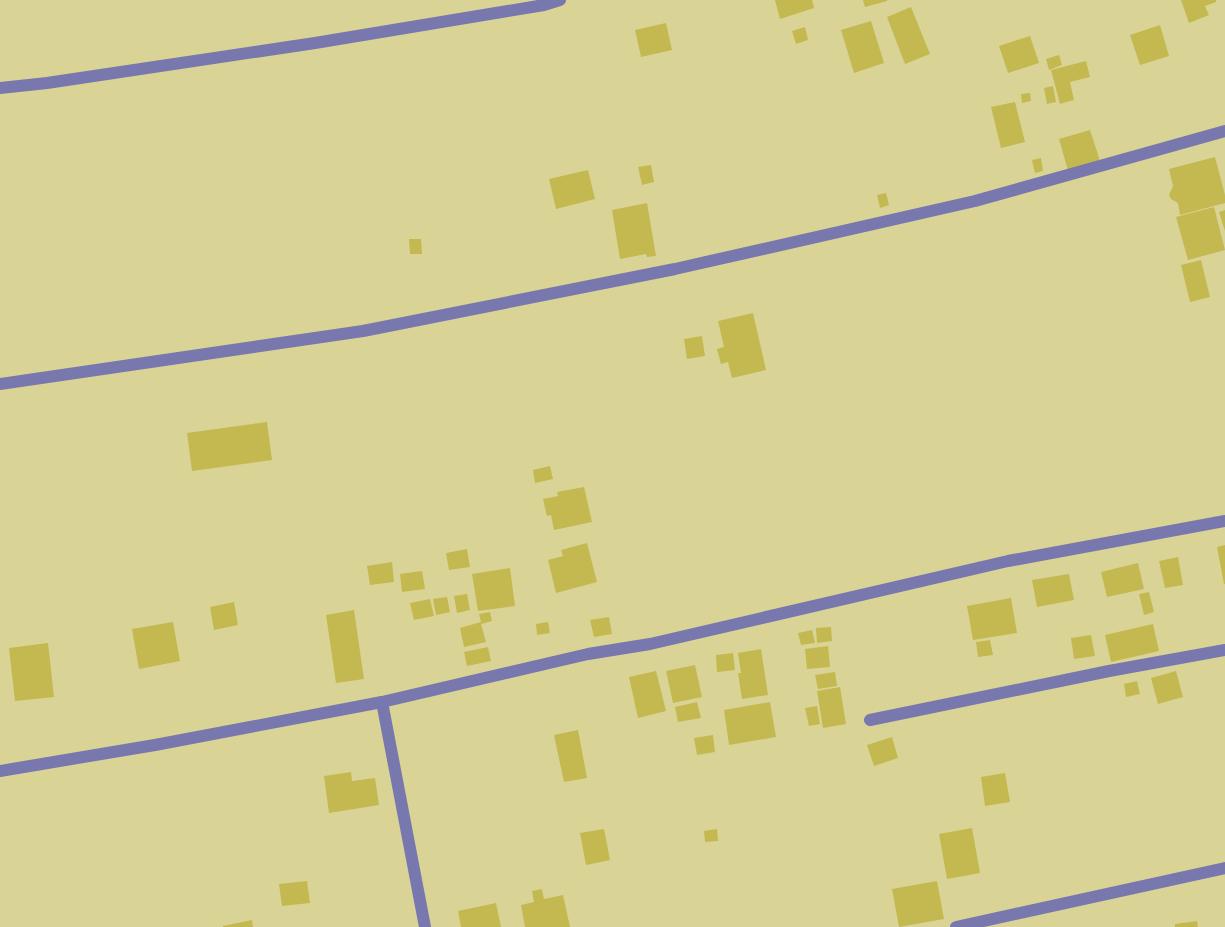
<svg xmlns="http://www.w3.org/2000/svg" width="1225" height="927" font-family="'Golos Text',sans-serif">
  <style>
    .building { fill: #c3b950 }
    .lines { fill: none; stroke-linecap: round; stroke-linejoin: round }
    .minor { stroke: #7878af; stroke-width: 12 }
  </style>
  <rect width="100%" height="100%" fill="#d9d496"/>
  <!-- building -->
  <g class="building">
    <path d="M775,0H812L814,8L780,19Z"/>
    <path d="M863,0H887V1L865,7Z"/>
    <path d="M1181,0H1216V2L1205,6L1209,15L1189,23Z"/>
    <path d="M911,7L930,54L905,64L887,17Z"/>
    <path d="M871,21L884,63L854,73L841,30Z"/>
    <path d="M666,23L672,50L641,57L635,30Z"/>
    <path d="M1160,25L1169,56L1140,65L1130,35Z"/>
    <path d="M805,27L808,40L796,44L792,31Z"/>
    <path d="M1030,36L1039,63L1008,73L999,46Z"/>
    <path d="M1059,55L1062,65L1049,70L1046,59Z"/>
    <path d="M1086,61L1090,77L1070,82L1074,100L1060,104L1051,70Z"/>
    <path d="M1053,86L1056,102L1047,104L1044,88Z"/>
    <path d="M1030,93L1031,101L1022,103L1021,94Z"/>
    <path d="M1015,102L1025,142L1001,148L991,107Z"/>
    <path d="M1090,130L1101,164L1069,174L1059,139Z"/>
    <path d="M1215,157L1225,195V203L1180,215L1178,203L1171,199L1169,195L1173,186L1169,169Z"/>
    <path d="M1041,158L1043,171L1035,173L1032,160Z"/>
    <path d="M651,165L654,182L642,185L638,167Z"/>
    <path d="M588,170L595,199L556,209L549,179Z"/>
    <path d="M886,193L889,205L880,208L877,195Z"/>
    <path d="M647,203L656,256L647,257L646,254L620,259L612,210Z"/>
    <path d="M1214,207L1225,250L1188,260L1176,217Z"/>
    <path d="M1225,210V231L1219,212Z"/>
    <path d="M409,239H421L422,254H410Z"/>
    <path d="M1201,260L1210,297L1190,302L1181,265Z"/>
    <path d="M753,313L766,370L732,378L728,362L721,364L717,349L724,347L718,321Z"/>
    <path d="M702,336L705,356L687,359L684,339Z"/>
    <path d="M267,422L272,460L192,471L187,433Z"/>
    <path d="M550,466L553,479L535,483L533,470Z"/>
    <path d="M584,487L592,522L554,530L551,515L547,516L543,499L558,496L557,492Z"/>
    <path d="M587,543L597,582L556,593L548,560L563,556L561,550Z"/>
    <path d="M1225,545V584H1224L1217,547Z"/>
    <path d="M467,549L470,567L449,570L446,553Z"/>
    <path d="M1178,557L1183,585L1165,588L1159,561Z"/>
    <path d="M392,562L394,582L370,585L367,566Z"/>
    <path d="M1138,563L1144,589L1107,597L1101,572Z"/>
    <path d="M510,568L515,606L478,611L472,574Z"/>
    <path d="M422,571L425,589L402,592L400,574Z"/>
    <path d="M1069,574L1074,600L1037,607L1032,580Z"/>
    <path d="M1149,592L1154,612L1144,615L1139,594Z"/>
    <path d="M467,594L470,610L457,613L454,596Z"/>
    <path d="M447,597L450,612L436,615L433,599Z"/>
    <path d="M1011,598L1017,633L973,640L967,606Z"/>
    <path d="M430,599L434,616L414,620L410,603Z"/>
    <path d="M234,602L238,625L214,630L210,607Z"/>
    <path d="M354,610L364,679L336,683L326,615Z"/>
    <path d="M490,612L492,621L481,624L486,642L464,647L460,628L481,622L479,614Z"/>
    <path d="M609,617L612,634L594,637L590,620Z"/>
    <path d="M173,622L180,661L139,669L132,629Z"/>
    <path d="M548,622L550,633L537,635L536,624Z"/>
    <path d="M1153,624L1159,651L1111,662L1105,635Z"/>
    <path d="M831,627L832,641L817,643L816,628Z"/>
    <path d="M812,630L815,643L801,645L798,633Z"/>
    <path d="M1091,635L1095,656L1074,659L1071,638Z"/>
    <path d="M990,640L993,655L978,657L976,642Z"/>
    <path d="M48,643L54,697L15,701L9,648Z"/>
    <path d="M828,646L830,667L807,669L805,649Z"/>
    <path d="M488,647L491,661L467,666L464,652Z"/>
    <path d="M761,649L768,695L742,699L738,673H741L738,653Z"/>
    <path d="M733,653L735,670L717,672L716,655Z"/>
    <path d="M695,665L702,697L673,703L666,671Z"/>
    <path d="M656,671L666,711L638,718L629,677Z"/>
    <path d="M1176,671L1183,697L1158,704L1151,678Z"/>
    <path d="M835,672L837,686L818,689L815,675Z"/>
    <path d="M1137,681L1140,694L1126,697L1124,684Z"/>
    <path d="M840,687L846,724L823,728L817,691Z"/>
    <path d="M697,702L701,718L678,722L675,707Z"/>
    <path d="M770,702L776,737L729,745L724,710Z"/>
    <path d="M817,706L820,724L809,726L805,708Z"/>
    <path d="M578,730L587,778L564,782L554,735Z"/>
    <path d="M713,735L715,752L697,755L694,738Z"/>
    <path d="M892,737L898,758L874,766L867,745Z"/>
    <path d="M351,772L352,781L375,778L379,805L329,813L324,776Z"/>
    <path d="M1005,773L1010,802L985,806L981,777Z"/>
    <path d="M972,828L980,873L947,879L939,834Z"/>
    <path d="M604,829L610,860L586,865L580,833Z"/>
    <path d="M717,829L718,841L705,842L704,831Z"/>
    <path d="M307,881L310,903L282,906L279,884Z"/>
    <path d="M937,881L944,919L899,927L892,889Z"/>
    <path d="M542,889L544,899L563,895L570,927H525L521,905L534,902L532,891Z"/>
    <path d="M496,903L501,927H461L458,911Z"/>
    <path d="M252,920L253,927H223V926Z"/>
    <path d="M1197,921L1198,927H1175V924Z"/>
  </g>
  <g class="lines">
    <!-- minor -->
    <g class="minor">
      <path d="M0,88L47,83L315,43L544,5L560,0"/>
      <path d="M0,384L363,331L675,269L975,201L1225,131"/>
      <path d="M382,702L425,927"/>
      <path d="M870,720L1109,671L1225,650"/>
      <path d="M0,771L155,745L382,702L588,654L650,644L1008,561L1225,521"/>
      <path d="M956,927L1225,868"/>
    </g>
  </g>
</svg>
